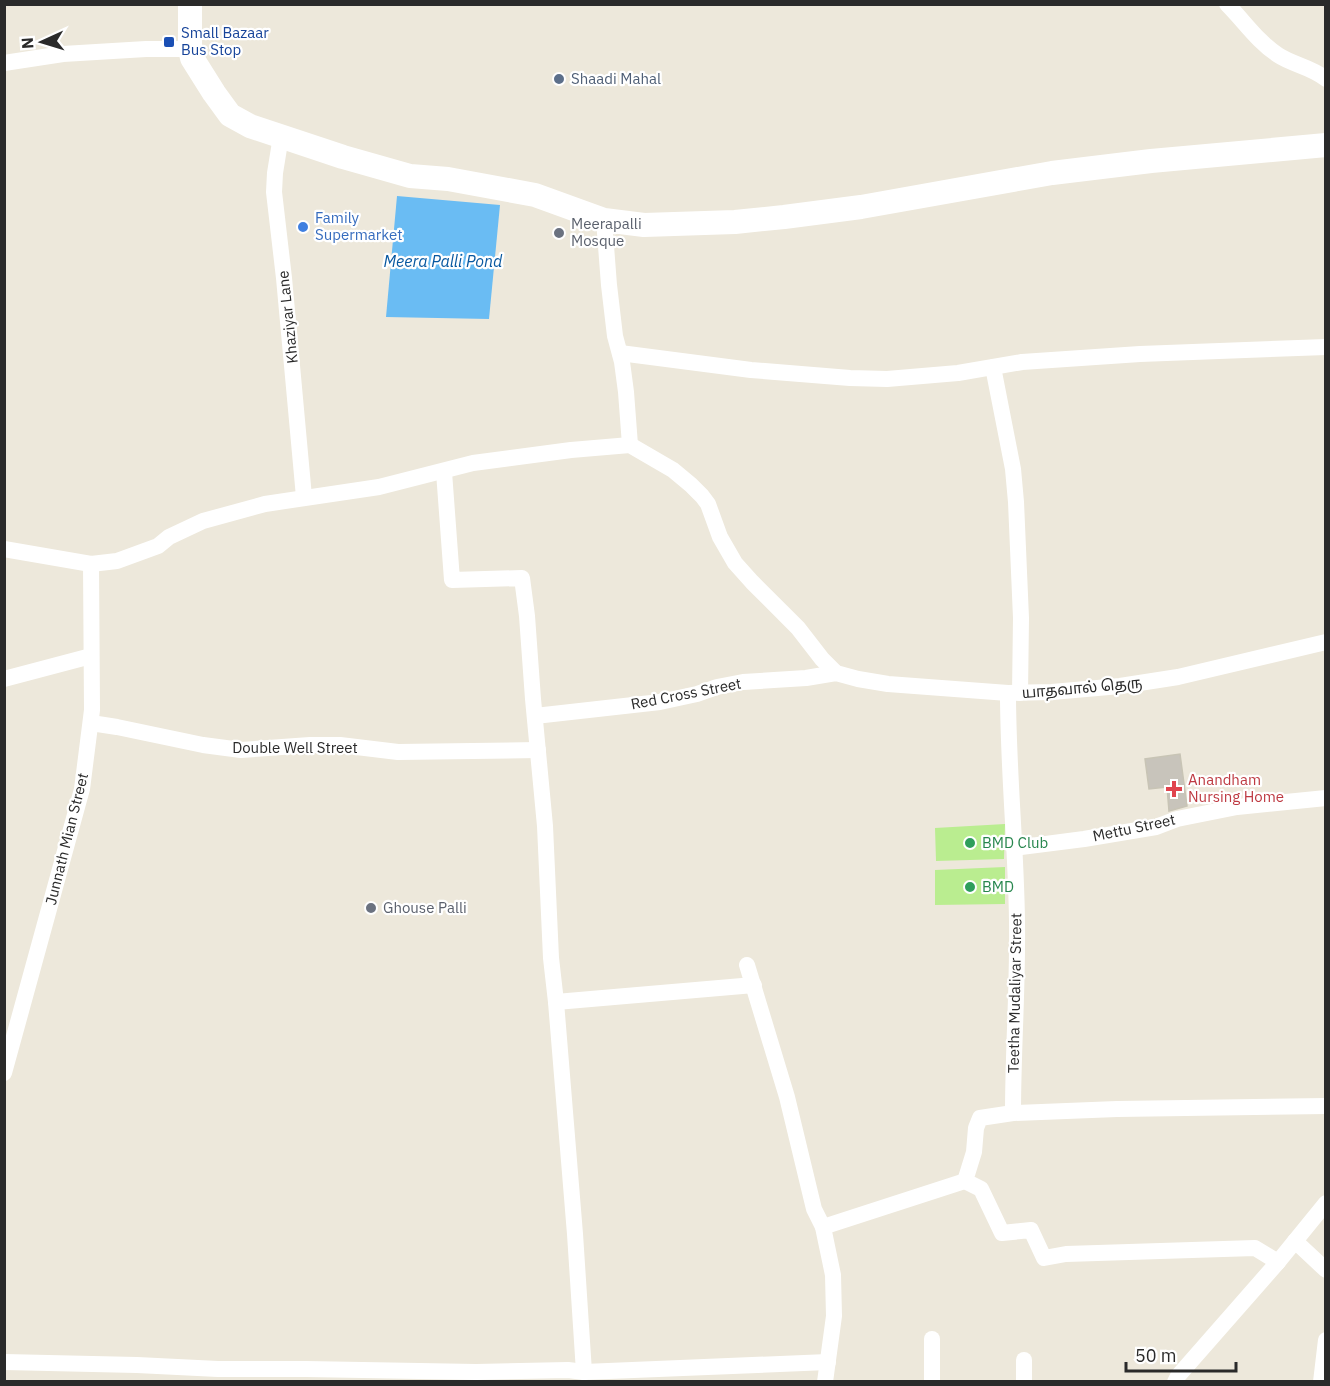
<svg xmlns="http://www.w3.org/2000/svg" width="1330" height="1386" font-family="'IBM Plex Sans','Noto Sans Tamil',sans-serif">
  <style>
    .pitch { fill: #baed90 }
    .water { fill: #6abcf3 }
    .building { fill: #c8c4bb; stroke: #c8c4b5; stroke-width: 1.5 }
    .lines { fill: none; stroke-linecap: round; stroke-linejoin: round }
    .street { stroke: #fff; stroke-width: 16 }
    .secondary { stroke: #fff; stroke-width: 24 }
    .transit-dot { fill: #1a4fb4; stroke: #fff; stroke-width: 2 }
    .service-dot { fill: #5c6f8a; stroke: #fff; stroke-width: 2 }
    .shop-dot { fill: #3f7fe0; stroke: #fff; stroke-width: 2 }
    .worship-dot { fill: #6b7280; stroke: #fff; stroke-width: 2 }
    .health-dot { fill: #e0444e; stroke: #fff; stroke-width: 2 }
    .leisure-dot { fill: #2e9e5b; stroke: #fff; stroke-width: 2 }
    .labels { text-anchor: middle; stroke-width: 4.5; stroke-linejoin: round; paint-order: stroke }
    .transit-label { font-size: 15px; fill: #164399; stroke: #fff; text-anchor: start }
    .service-label { font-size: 15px; fill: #4e5e75; stroke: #fff; text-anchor: start }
    .shop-label { font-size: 15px; fill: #366cbe; stroke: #fff; text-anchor: start }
    .worship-label { font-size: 15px; fill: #5b616d; stroke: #fff; text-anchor: start }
    .street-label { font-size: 15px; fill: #2a2a2a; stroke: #fff }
    .health-label { font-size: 15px; fill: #be3a42; stroke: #fff; text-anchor: start }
    .leisure-label { font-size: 15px; fill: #27864d; stroke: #fff; text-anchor: start }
    .water-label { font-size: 16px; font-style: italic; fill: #0858a0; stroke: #fff }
  </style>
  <rect width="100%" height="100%" fill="#ede8db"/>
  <!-- pitch -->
  <g class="pitch">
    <path d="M1005,824L1004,859L936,861L935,828Z"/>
    <path d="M1005,867V904L935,905V870Z"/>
  </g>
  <!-- water -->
  <path class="water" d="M397,196L500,205L489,319L386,317Z"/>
  <!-- building -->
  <path class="building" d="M1180,754L1187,806L1169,811L1167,787L1149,789L1145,759Z"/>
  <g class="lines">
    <!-- street -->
    <g class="street">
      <path d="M1227,4C1244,21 1258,42 1278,55C1293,65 1312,67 1326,79"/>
      <path d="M4,63L63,54L146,49H190"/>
      <path d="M281,136L275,173L274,192L284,278L304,497"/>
      <path d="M604,220L609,285L615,336L622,362L626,392L630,445"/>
      <path d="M620,353L751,370L850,378L887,379L958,373L1022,362L1140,354L1326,347"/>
      <path d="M993,367L1013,469L1016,502L1021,618L1020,693"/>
      <path d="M444,472L452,580L522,578L527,616L533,699L545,826L551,958L556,1002L575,1234L584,1372"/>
      <path d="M4,549L91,564L117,561L158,546L169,537L203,521L265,504L379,487L473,463L571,450L630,445L673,470L691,485L702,496L708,504L720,537L735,563L752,582L798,628L822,659L836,673"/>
      <path d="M4,679L91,656"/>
      <path d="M1008,693C1008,769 1016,845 1017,921C1018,985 1013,1049 1013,1113"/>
      <path d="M535,716L660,702L697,694L717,687L743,682L806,678L836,673L858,679L888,684L1008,693L1052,692L1120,686L1178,677L1326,642"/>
      <path d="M91,723L117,727L203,745L241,750L310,745H340L398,752L538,750"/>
      <path d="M1014,848L1084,839L1156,827L1177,819L1237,807L1326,798"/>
      <path d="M747,965L787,1097L814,1209L823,1227L833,1275L834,1316L825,1382"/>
      <path d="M556,1002L754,985"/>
      <path d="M4,1073L82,789L92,710L91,564"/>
      <path d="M823,1227L965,1181"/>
      <path d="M1295,1241L1326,1270"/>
      <path d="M1278,1262L1255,1248L1066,1254L1044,1258L1031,1230L1002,1233L981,1189L965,1181L974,1152L976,1128L980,1118L1013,1113L1117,1109L1326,1106"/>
      <path d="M932,1339V1382"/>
      <path d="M4,1362L137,1365L218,1369H306L476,1372L568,1370L584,1372L828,1362"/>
      <path d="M1024,1382V1360"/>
      <path d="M1175,1382L1178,1376L1278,1262L1326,1203"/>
      <path d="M1321,1382L1326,1340"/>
    </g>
    <!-- secondary -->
    <path class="secondary" d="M190,4V49L192,58L214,93L230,115L250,126L343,157L410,176L448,179L535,195L604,220L644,225L735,222L784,217L861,207L1052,173L1151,161L1326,145"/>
  </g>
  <!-- markers -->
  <rect class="transit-dot" x="163" y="36" width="12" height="12" rx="3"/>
  <circle class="service-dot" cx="559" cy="79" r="6"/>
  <circle class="shop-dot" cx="303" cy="227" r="6"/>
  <g class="worship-dot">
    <circle cx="559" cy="233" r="6"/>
    <circle cx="371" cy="908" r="6"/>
  </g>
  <path class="health-dot" d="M1171 780h6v6h6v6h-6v6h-6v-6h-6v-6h6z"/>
  <g class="leisure-dot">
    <circle cx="970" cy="843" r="6"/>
    <circle cx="970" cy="887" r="6"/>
  </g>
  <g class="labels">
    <!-- transit labels -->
    <g class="transit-label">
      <text x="181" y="38">Small Bazaar<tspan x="181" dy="17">Bus Stop</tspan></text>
    </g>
    <!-- service labels -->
    <g class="service-label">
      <text x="571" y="84">Shaadi Mahal</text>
    </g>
    <!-- shop labels -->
    <g class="shop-label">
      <text x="315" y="223">Family<tspan x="315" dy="17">Supermarket</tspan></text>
    </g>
    <!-- worship labels -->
    <g class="worship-label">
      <text x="571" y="229">Meerapalli<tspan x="571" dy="17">Mosque</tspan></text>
      <text x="383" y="913">Ghouse Palli</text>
    </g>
    <!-- street labels -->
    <g class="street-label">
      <text transform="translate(288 317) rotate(-96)" y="5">Khaziyar Lane</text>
      <text transform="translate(1082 688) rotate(-5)" y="5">யாதவால் தெரு</text>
      <text transform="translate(686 694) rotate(-11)" y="5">Red Cross Street</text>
      <text x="295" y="753">Double Well Street</text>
      <text transform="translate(1134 828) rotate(-12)" y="5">Mettu Street</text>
      <text transform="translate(67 839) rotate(-76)" y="5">Junnath Mian Street</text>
      <text transform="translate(1015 993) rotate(-89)" y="5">Teetha Mudaliyar Street</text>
    </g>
    <!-- health labels -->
    <g class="health-label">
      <text x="1188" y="785">Anandham<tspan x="1188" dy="17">Nursing Home</tspan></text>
    </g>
    <!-- leisure labels -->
    <g class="leisure-label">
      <text x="982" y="848">BMD Club</text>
      <text x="982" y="892">BMD</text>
    </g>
    <!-- water labels -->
    <g class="water-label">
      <text x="443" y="267">Meera Palli Pond</text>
    </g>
  </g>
  <!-- border -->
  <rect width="1330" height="1386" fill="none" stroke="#2a2a2a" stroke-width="12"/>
  <!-- north arrow -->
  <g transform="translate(42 42) rotate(266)" stroke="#ffffff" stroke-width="4.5" paint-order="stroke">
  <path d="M0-4.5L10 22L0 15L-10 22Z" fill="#2a2a2a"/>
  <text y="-9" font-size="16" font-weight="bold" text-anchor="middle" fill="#2a2a2a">N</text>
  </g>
  <!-- scale -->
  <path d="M1126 1362v9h110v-9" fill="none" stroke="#2a2a2a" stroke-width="3"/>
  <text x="1135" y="1362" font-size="18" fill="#2a2a2a" stroke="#ffffff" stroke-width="4.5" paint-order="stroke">50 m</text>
</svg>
